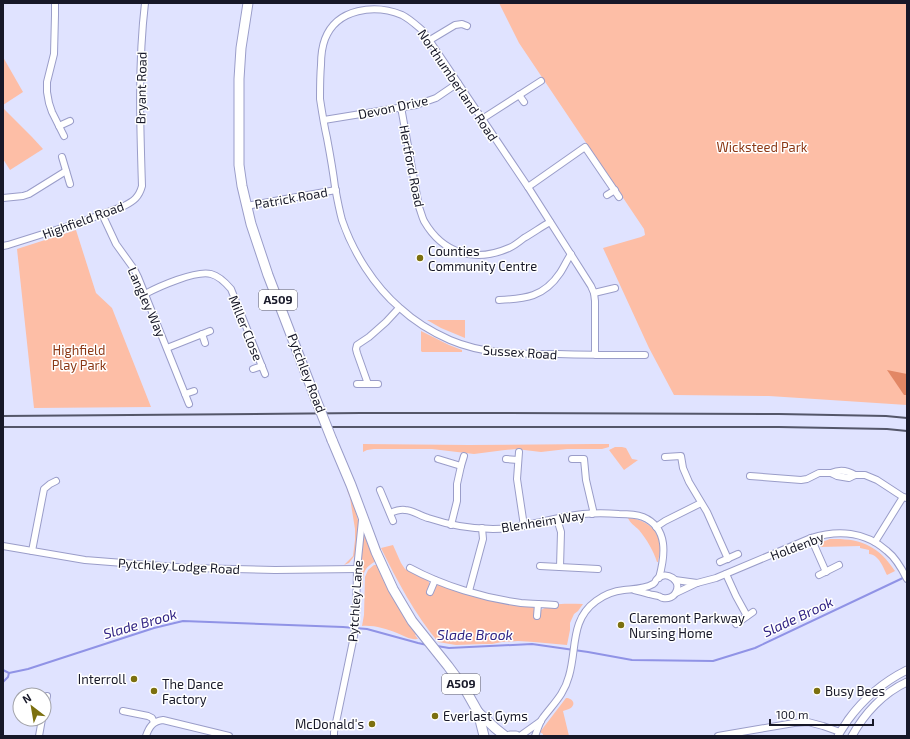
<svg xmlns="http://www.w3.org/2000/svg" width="910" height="739" font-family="'Exo 2',sans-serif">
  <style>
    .green { fill: #fdbea6 }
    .forest { fill: #e28765 }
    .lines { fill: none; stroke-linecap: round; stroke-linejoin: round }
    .stream { stroke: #9093e6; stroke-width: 2 }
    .minor-casing { stroke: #9a9dc9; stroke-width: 8 }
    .tertiary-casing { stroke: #9a9dc9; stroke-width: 9 }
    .primary-casing { stroke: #9a9dc9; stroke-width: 11 }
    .minor { stroke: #fff; stroke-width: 6 }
    .tertiary { stroke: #fff; stroke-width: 7 }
    .primary { stroke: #fff; stroke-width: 9 }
    .rail { stroke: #545669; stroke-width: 2 }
    .primary-bridge-casing { stroke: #9a9dc9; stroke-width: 11; stroke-linecap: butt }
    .primary-bridge { stroke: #fff; stroke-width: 9 }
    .poi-dot { fill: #7c700f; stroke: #fff; stroke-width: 1.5 }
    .labels { text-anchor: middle; stroke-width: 3; stroke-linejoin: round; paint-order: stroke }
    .shield { fill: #fff; stroke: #5d5d68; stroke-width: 1 }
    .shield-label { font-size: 12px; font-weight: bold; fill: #171828 }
    .street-label { font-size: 13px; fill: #171828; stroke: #fff }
    .park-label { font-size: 13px; fill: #8b3815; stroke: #fff }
    .poi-label { font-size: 13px; fill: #171828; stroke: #fff; text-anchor: start }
    .water-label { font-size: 14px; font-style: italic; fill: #312484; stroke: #fff }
  </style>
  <rect width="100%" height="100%" fill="#e0e3ff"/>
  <!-- green -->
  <g class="green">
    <path d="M499,3H907V405L769,396L674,395L649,348L603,248L641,237L645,235L644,229L519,43Z"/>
    <path d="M3,57L23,92L3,105Z"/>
    <path d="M3,108L32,137L43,149L10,170L3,159Z"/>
    <path d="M76,230L96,293L112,308L151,407L34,408L17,249Z"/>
    <path d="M427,320H465V338L441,328Z"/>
    <path d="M421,331L449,345L462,350V352H422L421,351Z"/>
    <path d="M363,444L469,445L595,444H609V447L602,449H567L541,452L516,449L505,450L474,454L432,449H374L367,450L363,452Z"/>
    <path d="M615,447H622L626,448L632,459L638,460L624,470L609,450Z"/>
    <path d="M347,490H348L354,506L359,524L355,555L349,563L344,565L353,556L355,540V529L350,498Z"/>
    <path d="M628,518C643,519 657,527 660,543C661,549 659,556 658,562H657C653,550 647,540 639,530C635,526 630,523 628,518Z"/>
    <path d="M364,534H365L376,561C364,568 363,572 363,585L360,587V561Z"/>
    <path d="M830,539C860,538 878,545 895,571L887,575C883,567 879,555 869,554V550L860,548V546L820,547L822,542Z"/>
    <path d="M393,545L401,563L405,569L427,580L429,582L430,587L439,584L533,607L540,617L541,610C554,602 568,604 583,604L578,611L574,614L570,623V630L567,645L534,642L518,641L502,642L492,644H483L456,645L438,642C415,614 397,581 381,548Z"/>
    <path d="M374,565H377C388,589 403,611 418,633L415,635L418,639C410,640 404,636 397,633C386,629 374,625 362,626L364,615L365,577L368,570Z"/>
    <path d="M566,698C573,698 577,705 569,709C567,710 565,710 563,711L569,736H543V734L540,732Z"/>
  </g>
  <!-- forest -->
  <path class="forest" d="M887,370L907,374V395H904Z"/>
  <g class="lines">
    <!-- stream -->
    <g class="stream">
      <path d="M437,646L449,648L532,644L588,652L632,660L713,661L755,648L905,577"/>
      <path d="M3,670L9,673"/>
      <path d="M3,682L8,677L9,673L28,669L154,628L183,621L343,627L367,629L418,643L427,645"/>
    </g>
    <defs>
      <g id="minor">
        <path d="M55,3V15L54,54L47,82V92L49,103L52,112L64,136"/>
        <path d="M430,40L455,25L462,24L467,26"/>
        <path d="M519,95L524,102"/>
        <path d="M401,107L419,207C421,212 422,217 424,221C443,254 475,263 509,248C514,246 519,242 524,238C533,233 541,227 550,222"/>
        <path d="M482,119L541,81"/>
        <path d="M324,120L416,105L436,98L458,83"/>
        <path d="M59,126L70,121"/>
        <path d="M62,157L70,184"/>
        <path d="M528,187L585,147L619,197"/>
        <path d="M607,195L615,190"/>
        <path d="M3,198L23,196L29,194L66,171"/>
        <path d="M246,206L336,190"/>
        <path d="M102,214L116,244L134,269L138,277L189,404"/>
        <path d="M3,246L8,245L81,222L124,206C134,201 139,197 142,186C140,125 138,63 145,3"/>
        <path d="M594,293L615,288"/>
        <path d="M145,294C158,287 196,270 211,274C219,276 225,282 231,289L265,374"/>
        <path d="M499,300C525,299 544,297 560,273C564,267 567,260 571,254"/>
        <path d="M202,334L205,343"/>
        <path d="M167,348L210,331"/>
        <path d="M595,355V301L594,293L591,286L528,187L423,31C416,25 410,19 402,15C375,4 337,8 325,39C322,47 321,57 321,65C320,76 320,88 320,99C322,112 324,125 327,138C330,154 333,171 335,187C337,198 339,209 342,220C353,252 374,286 400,308C414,321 432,332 450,340C485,355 521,354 558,354C587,355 616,355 645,355"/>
        <path d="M253,369L262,366"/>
        <path d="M357,384H378"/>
        <path d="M368,384L357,353L356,349L357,345L369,337L386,322L399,308"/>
        <path d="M185,394L194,391"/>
        <path d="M519,452L517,479L524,526"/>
        <path d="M665,457L681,456L683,468L689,482L707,512L728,559"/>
        <path d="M438,459L461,466L457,484V501L451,525"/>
        <path d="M506,459L518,460"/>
        <path d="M572,459H584L586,480L593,510L592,514"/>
        <path d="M461,466L464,456"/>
        <path d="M831,473C840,469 847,470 855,475"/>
        <path d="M750,476L801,480L807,479L819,473H831L837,476L849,478L855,475H865L877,480L903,497L907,498"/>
        <path d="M380,490L393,521"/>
        <path d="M390,513C395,511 400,509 405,510C413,510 420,516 428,518C449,525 471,529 493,529C524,529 552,517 583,514C594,513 607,513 619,514C627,514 635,514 643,517C669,528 665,556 659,578"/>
        <path d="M557,519L561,532L560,567"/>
        <path d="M656,527L665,521L701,503"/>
        <path d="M811,538L826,572"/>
        <path d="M875,542L903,497"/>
        <path d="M3,546L85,560L149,565L190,568L275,570L357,569"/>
        <path d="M32,551L44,489L50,484L56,481"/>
        <path d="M720,562L738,554"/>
        <path d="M540,566L598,569"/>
        <path d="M410,568C443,586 484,598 521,603C533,604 544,604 555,605"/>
        <path d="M726,574L736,596L747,616"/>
        <path d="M819,575L839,565"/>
        <path d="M675,580L697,583"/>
        <path d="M469,591L483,539L482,528"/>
        <path d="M430,592L435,580"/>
        <path d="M676,593L697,583L716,578L811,538C837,530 865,531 887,551C896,558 902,569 907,579"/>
        <path d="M537,616L538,604"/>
        <path d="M736,624L753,612"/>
        <path d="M44,711L47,696"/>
        <path d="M123,711L148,716L152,718L154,722"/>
        <path d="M39,736L42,719"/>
        <path d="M146,736C149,727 153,721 163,720L229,736"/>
        <path d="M334,736V732L354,636L356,620L357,569L362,520"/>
        <path d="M520,736L541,721"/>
        <path d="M535,736C537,731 539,724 542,719C553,704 564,695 569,676C577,649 570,620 596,601C604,595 614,591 624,590C633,589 645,589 653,584C657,581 654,582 657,579C666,570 682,580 676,592C674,597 668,599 663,598C661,598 660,596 658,596C655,595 652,595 649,594C644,593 639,591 634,590"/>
        <path d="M718,736L794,723L808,722L823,726L840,732"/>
      </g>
      <g id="tertiary">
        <path d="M838,736C841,730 845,725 848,720C864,698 883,682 907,670"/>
        <path d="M852,736C864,714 883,693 907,682"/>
      </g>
      <g id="primary">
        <path d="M248,3L241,48L239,79V165L242,186L251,224L268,275L313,392"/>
        <path d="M332,440L351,485L376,552L393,589L412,621L448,666L465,689L478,712L484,736"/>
        <path d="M478,712L495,728L505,736"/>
        <path d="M510,736H516"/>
      </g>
    </defs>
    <!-- minor casing -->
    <use href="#minor" class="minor-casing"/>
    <!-- tertiary casing -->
    <use href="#tertiary" class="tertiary-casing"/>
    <!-- primary casing -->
    <use href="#primary" class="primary-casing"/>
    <!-- minor -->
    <use href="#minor" class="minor"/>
    <!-- tertiary -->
    <use href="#tertiary" class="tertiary"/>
    <!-- primary -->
    <use href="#primary" class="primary"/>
    <!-- rail -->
    <g class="rail">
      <path d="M3,416L361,413H479L779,414L886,416L907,418"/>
      <path d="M3,427H779L887,429L907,431"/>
    </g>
    <defs>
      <path id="primary-bridge" d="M313,392L332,440"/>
    </defs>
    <!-- primary-bridge casing -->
    <use href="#primary-bridge" class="primary-bridge-casing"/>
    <!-- primary-bridge -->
    <use href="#primary-bridge" class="primary-bridge"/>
  </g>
  <!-- markers -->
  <g class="poi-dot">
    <circle cx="420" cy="258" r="4"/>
    <circle cx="621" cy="625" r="4"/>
    <circle cx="134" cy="679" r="4"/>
    <circle cx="154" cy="691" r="4"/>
    <circle cx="817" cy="691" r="4"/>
    <circle cx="435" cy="716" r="4"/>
    <circle cx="372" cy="724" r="4"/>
  </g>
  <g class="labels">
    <!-- shield labels -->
    <g class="shield">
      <rect x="259" y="290" width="38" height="20" rx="3"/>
      <rect x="442" y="674" width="38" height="20" rx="3"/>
    </g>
    <g class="shield-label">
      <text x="278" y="304">A509</text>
      <text x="461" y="688">A509</text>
    </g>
    <!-- street labels -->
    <g class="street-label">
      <text transform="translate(458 85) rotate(56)" y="5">Northumberland Road</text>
      <text transform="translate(141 88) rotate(-89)" y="5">Bryant Road</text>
      <text transform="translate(393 107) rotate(-12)" y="5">Devon Drive</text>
      <text transform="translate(412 166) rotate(79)" y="5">Hertford Road</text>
      <text transform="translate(291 198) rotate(-10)" y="5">Patrick Road</text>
      <text transform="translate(83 220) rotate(-20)" y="5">Highfield Road</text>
      <text transform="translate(147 302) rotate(66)" y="5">Langley Way</text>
      <text transform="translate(246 328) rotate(68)" y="5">Miller Close</text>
      <text transform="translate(520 352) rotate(4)" y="5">Sussex Road</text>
      <text transform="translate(307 373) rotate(69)" y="5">Pytchley Road</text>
      <text transform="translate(543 521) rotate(-9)" y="5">Blenheim Way</text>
      <text transform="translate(797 546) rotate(-21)" y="5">Holdenby</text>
      <text transform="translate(179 566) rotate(3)" y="5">Pytchley Lodge Road</text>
      <text transform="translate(355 601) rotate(-86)" y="5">Pytchley Lane</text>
    </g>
    <!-- park labels -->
    <g class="park-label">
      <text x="762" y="152">Wicksteed Park</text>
      <text x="79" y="355">Highfield<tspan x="79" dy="15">Play Park</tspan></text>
    </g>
    <!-- poi labels -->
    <g class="poi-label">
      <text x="428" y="256">Counties<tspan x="428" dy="15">Community Centre</tspan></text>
      <text x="629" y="623">Claremont Parkway<tspan x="629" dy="15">Nursing Home</tspan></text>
      <text x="126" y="684" text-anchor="end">Interroll</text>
      <text x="162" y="689">The Dance<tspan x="162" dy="15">Factory</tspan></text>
      <text x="825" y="696">Busy Bees</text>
      <text x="443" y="721">Everlast Gyms</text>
      <text x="364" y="729" text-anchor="end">McDonald's</text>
    </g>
    <!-- water labels -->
    <g class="water-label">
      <text transform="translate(798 617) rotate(-25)" y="5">Slade Brook</text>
      <text transform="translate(140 624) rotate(-16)" y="5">Slade Brook</text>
      <text x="475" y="640">Slade Brook</text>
    </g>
  </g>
  <!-- border -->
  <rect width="910" height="739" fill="none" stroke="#171828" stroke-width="8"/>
  <!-- north arrow -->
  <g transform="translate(32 707) rotate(329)"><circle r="19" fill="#ffffff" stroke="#a2a3a9"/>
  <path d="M0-3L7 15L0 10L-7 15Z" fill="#7c700f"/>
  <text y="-6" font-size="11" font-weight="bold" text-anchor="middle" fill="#171828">N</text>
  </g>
  <!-- scale -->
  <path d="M770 719v6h103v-6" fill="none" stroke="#171828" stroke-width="2"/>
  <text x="776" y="719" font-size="12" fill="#171828" stroke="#ffffff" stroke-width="3" paint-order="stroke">100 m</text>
</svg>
